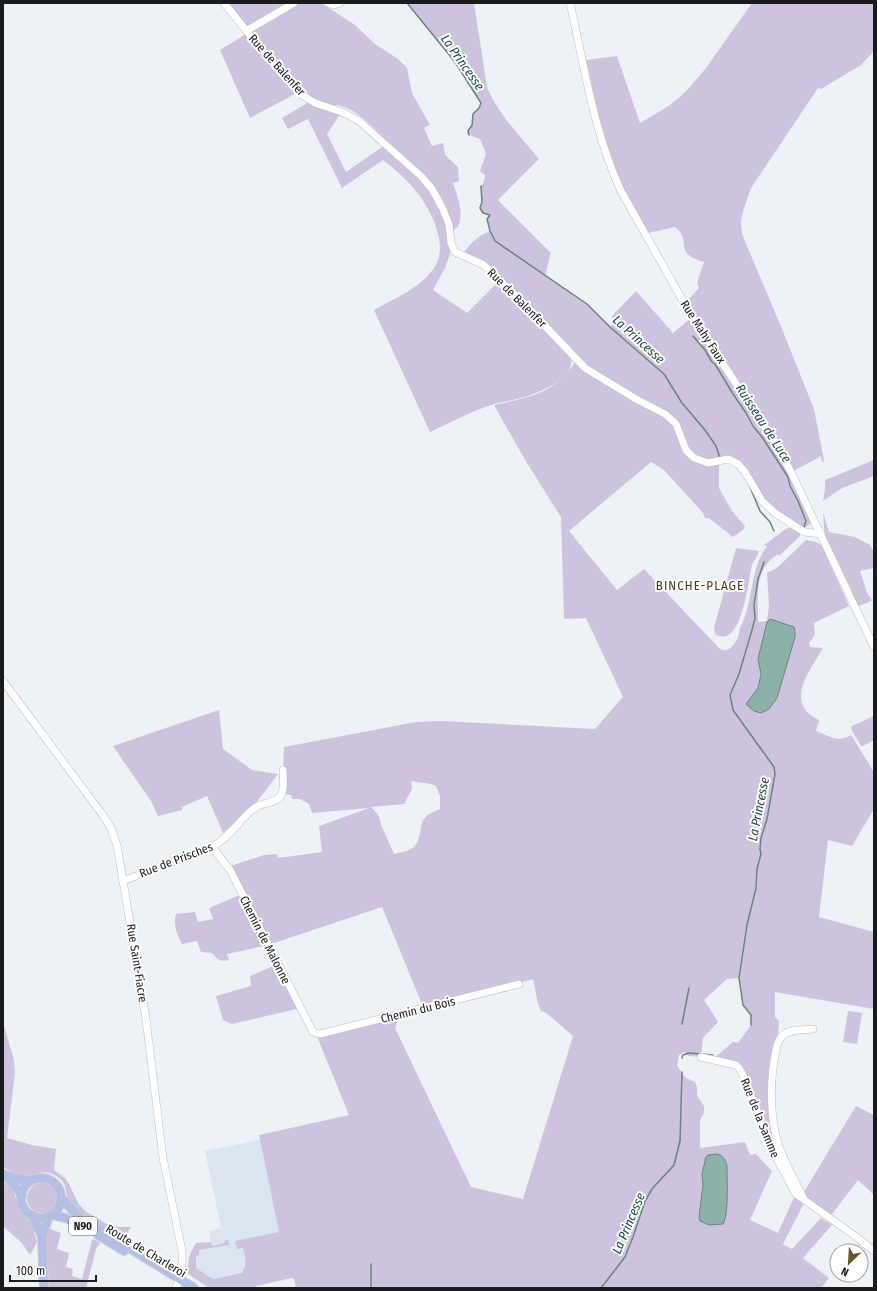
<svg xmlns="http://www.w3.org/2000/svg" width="877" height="1291" font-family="'Fira Sans Condensed',sans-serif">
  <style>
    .built { fill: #dae5ef }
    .green { fill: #cec3df; fill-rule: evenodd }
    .water { fill: #8cb1a9; stroke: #6a847f }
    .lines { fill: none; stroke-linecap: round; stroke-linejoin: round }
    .stream { stroke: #6a847f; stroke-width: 1.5 }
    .minor-casing { stroke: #babfc2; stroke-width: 8 }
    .major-casing { stroke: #cdcdcd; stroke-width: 10 }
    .minor { stroke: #fff; stroke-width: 7 }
    .major { stroke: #b4bfe6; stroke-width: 8 }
    .labels { text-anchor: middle; stroke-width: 4; stroke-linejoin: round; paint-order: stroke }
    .shield { fill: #fff; stroke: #5f5f61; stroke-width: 1 }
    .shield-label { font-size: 11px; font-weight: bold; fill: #1a1b1d }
    .street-label { font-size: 12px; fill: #1a1b1d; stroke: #fff }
    .water-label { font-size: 13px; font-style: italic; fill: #1a4f47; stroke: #fff }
    .neighbourhood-label { font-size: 13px; letter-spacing: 1px; fill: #4a3c14; stroke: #fff }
  </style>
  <rect width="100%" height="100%" fill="#edf2f6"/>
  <!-- built -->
  <path class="built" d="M260,1140L279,1232L243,1248L246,1268L242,1273L213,1279L196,1268V1255L199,1250L212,1248L209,1231L221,1228L205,1151Z"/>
  <!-- green -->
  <g class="green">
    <path d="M226,3H291L250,26H246Z"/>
    <path d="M298,3H321L355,25L375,44L398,59L407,68L412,93L430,125L424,128L432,146L443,143L445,155L458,167L459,181L453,183C458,198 464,212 458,227L451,231C448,222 445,206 440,199C430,186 417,175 406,163C392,148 354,99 331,106L310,99L282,71L251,31L254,28Z"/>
    <path d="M407,3H474L487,87C498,114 521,137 539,159L498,200L551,253L545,275L587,304L611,327L612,316L636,291L673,333L692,317L684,304L699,288L697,283L704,262C672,253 693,241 675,227L648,233L622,193L624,189C603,149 596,104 586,60L617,56L640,123L667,107L681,96L689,88L706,68L752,3H874V51L861,65L821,89L818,88L751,188L743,211L741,222L742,234L782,329L814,409L824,460L823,463L820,456L818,458L791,472L812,522L800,533V536L779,556L778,554C754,569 758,596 758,622L767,621L769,607L767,573L778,567L806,540L816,542L822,546L849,606L814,623L815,635L809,643L810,647L823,648C810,671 783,703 819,720L816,731C829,736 838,743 851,735L874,772V809L852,846L828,840L819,917L874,932V1009L775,992V1017L779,1021L778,1042L772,1072L774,1129L788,1181L739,1068L713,1059L733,1042L738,1043L751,1025V1015L743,1005L739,978L727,979L704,1000L718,1022L703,1038L701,1057L688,1056L684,1052L679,1055L677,1066L686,1078L695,1082L697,1087V1096L704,1106V1113L700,1120V1148L745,1142L750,1155L756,1154L772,1171L750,1220L778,1233L795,1195L803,1205L783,1244L792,1249L821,1218L832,1225L803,1258L829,1278L821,1288H296L294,1279L292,1278L256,1286L255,1288H209L188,1274C188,1258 188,1257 196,1243L211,1242L212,1246L225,1243V1240H228L229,1245L199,1250V1255L196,1256V1268L213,1279L242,1273C248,1264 245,1259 243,1248L237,1249L235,1241L279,1232L259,1135L349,1115L316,1034L400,1015L395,1028L471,1187L523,1199L573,1036L545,1012L541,1011L538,1004L533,979L424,1009L382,907L268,945L227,954L229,960C221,962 217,960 212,953L201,952L197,941L182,944C177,935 173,924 176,914L195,912L198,922L213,919L209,908L242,894L227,867L264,855L277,854L278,858L322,852L319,826L369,808L312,813L309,804L300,799H292L291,795L282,794L284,747L416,722L444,721L595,729L623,697L586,618L564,619L561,517L527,463L495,407V405C532,396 552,395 576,361L490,270L462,255C470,244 477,236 490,231L487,219L490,215L483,213L480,208L482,202L481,186L484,182L485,175L480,171L486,154L480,139L469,135L468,131L472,125L473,114L479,108L481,103L455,62ZM651,462L664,470L703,513L705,518H709L733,537L743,530L745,526L732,511L719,488V462H736L770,510L793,526L786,529L764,545L767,546C749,570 754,602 740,628C740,637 730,657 719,648L644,569L617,590L569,531ZM767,622L761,713L749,700L758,688L761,674L758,659ZM411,781L431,784L436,786L440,796V809C436,811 429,813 426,817C422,820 422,824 421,828C418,849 412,850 394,854L380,822L379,816L371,807L404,804L412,789Z"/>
    <path d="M246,34L297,93L250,118L220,50Z"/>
    <path d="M309,102L341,113L327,134L346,172L385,145L425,183L443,211L451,246V251L445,268L433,290L467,313L499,281L571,357C576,378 537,394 521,398C510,401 499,402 488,406C468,413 449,423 430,432L374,310C395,298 419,289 434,268C452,242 425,198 406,180C399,173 391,166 383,160L342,188L308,119L288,129L282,118Z"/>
    <path d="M874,460V476L842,488L823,501L825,490V480Z"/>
    <path d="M823,512L829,532L855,537L870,545L874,552V568L860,571L867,593L872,600L869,602L859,606L855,604L825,543Z"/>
    <path d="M736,548L759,551C757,556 754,561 752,565C748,580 742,651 715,634L714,628Z"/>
    <path d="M219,710L223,749L252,770L278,774L253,807L223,833L207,796L182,807V810L158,816L151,801L113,746Z"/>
    <path d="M874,716V740L863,746H861L851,729L852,726Z"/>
    <path d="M278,964L301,1008L232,1024L223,1020L216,996L251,986L250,976Z"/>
    <path d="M848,1011L862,1013L857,1044L843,1042Z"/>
    <path d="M3,1023L14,1060L15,1073L7,1138L32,1145L56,1149L54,1170L65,1178L69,1184L78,1203L85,1211L112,1227H131L123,1239C109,1233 78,1214 70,1202C63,1193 70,1184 56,1176C43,1168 38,1175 26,1176C17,1176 10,1171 3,1167Z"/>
    <path d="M856,1106L874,1115V1195L858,1180L829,1218L802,1195Z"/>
    <path d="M3,1181L14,1192L19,1210L31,1223L37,1242L30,1255L21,1242L6,1229L3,1225Z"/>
    <circle cx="42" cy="1198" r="15"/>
    <path d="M48,1228L61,1233L57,1249L69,1253L66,1267L73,1269L72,1276L82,1279L92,1240L94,1239L100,1243L96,1249L86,1288H49L46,1238Z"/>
  </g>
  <!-- water -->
  <g class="water">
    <path d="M770,619L794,627L795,631V637L777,698L769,709L761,713L754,711L746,704L758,688L761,674L758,659L767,622Z"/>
    <path d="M717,1154C723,1156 726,1160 727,1166C727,1178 729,1215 723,1224L709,1225L700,1221L699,1217L703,1185L702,1174L706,1157L708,1155Z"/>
  </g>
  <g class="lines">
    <!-- stream -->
    <g class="stream">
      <path d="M407,3L455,62L481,103L479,108L473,114L472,125L468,131L469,135"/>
      <path d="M481,186L482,202L480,208L483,213L490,215L487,219L490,231L495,241L587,304L611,328L664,374L682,403L705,430L716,446L720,458"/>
      <path d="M693,336L705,350L712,362L715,364L733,394L746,413L753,426L762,437L788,477L790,486L798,501L806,521L804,527"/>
      <path d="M750,487L760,511L770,522L774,531"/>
      <path d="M682,1024L689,988"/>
      <path d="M751,1025V1015L743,1005L739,978L747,925L756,888L757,869L761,854L760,849L761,838L767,819L775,774L774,767L733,710L730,695L739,674L752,630L755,618L754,605L758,579L764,562"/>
      <path d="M682,1058L683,1055L689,1053L713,1055"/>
      <path d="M371,1288V1264"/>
      <path d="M601,1288L625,1257L633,1237L645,1201L652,1189L674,1165L680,1141L682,1072"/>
    </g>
    <defs>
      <g id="minor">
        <path d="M224,3L271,61L302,95L315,103L342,112L359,121L422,177L432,189L443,209L449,225L451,243L455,252L482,264L486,267L528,308L585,368L636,399L665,414L676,424L686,450L694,458L708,463L728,459L738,464L745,472L762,501L775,513L801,530L805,532L821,534"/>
        <path d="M328,3L334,5L340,3"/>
        <path d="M570,3C584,65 594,133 621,191L692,317L774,441L791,472L874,647"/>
        <path d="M246,31L294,3"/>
        <path d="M3,681L102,814L111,828L117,845L146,1019L163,1158L182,1251C183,1265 181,1276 176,1288"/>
        <path d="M212,847L230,870L313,1032L320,1034L519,984"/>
        <path d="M123,881L212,847C230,838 240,818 256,807C263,802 277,804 281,795C285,789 283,777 283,770"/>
        <path d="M701,1057L736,1065L739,1068L744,1077L771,1148L796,1194L855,1236L874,1251"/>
        <path d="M804,1199C796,1182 785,1164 779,1146C770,1121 770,1086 774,1061C776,1052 776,1041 783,1035C790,1029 804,1030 813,1029"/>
      </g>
      <g id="major">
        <path d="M3,1174L14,1178L30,1181"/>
        <path d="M6,1176L22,1195"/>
        <circle cx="41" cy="1198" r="20"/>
        <path d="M61,1198L79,1217L194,1288"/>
        <path d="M32,1215L42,1237"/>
        <path d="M52,1215L66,1218L88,1229"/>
        <path d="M98,1235L124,1251"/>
        <path d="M44,1288L42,1237L49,1216"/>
      </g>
    </defs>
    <!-- minor casing -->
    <use href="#minor" class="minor-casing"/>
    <!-- major casing -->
    <use href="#major" class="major-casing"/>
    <!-- minor -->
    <use href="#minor" class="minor"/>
    <!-- major -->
    <use href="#major" class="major"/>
  </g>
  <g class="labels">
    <!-- shield labels -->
    <rect class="shield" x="69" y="1217" width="28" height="18" rx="3"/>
    <g class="shield-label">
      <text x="83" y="1230">N90</text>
    </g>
    <!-- street labels -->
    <g class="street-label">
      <text transform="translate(277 65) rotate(48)" y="4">Rue de Balenfer</text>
      <text transform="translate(517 298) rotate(45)" y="4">Rue de Balenfer</text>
      <text transform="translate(703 332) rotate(57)" y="4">Rue Mahy Faux</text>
      <text transform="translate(176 860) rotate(-21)" y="4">Rue de Prisches</text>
      <text transform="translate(265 940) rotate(63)" y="4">Chemin de Malonne</text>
      <text transform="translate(137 963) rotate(81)" y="4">Rue Saint-Fiacre</text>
      <text transform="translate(418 1010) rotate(-14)" y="4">Chemin du Bois</text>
      <text transform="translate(760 1118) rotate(68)" y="4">Rue de la Samme</text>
      <text transform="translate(146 1251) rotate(31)" y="4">Route de Charleroi</text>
    </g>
    <!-- water labels -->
    <g class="water-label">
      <text transform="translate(463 62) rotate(55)" y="5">La Princesse</text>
      <text transform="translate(639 339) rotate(42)" y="5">La Princesse</text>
      <text transform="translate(764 423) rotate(57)" y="5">Ruisseau de Luce</text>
      <text transform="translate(758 809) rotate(-79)" y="5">La Princesse</text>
      <text transform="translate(628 1223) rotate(-67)" y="5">La Princesse</text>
    </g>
    <!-- neighbourhood labels -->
    <g class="neighbourhood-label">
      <text x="700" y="590">BINCHE-PLAGE</text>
    </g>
  </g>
  <!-- border -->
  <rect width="877" height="1291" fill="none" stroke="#1a1b1d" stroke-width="8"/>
  <!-- north arrow -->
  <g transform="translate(849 1263) rotate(205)"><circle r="19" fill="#ffffff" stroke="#a3a4a5"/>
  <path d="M0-3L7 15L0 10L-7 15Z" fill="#695826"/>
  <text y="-6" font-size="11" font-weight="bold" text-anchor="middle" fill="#1a1b1d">N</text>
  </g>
  <!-- scale -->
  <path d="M10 1275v6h86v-6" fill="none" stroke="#1a1b1d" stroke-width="2"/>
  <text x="16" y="1275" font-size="12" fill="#1a1b1d" stroke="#ffffff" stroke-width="3" paint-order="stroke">100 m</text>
</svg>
